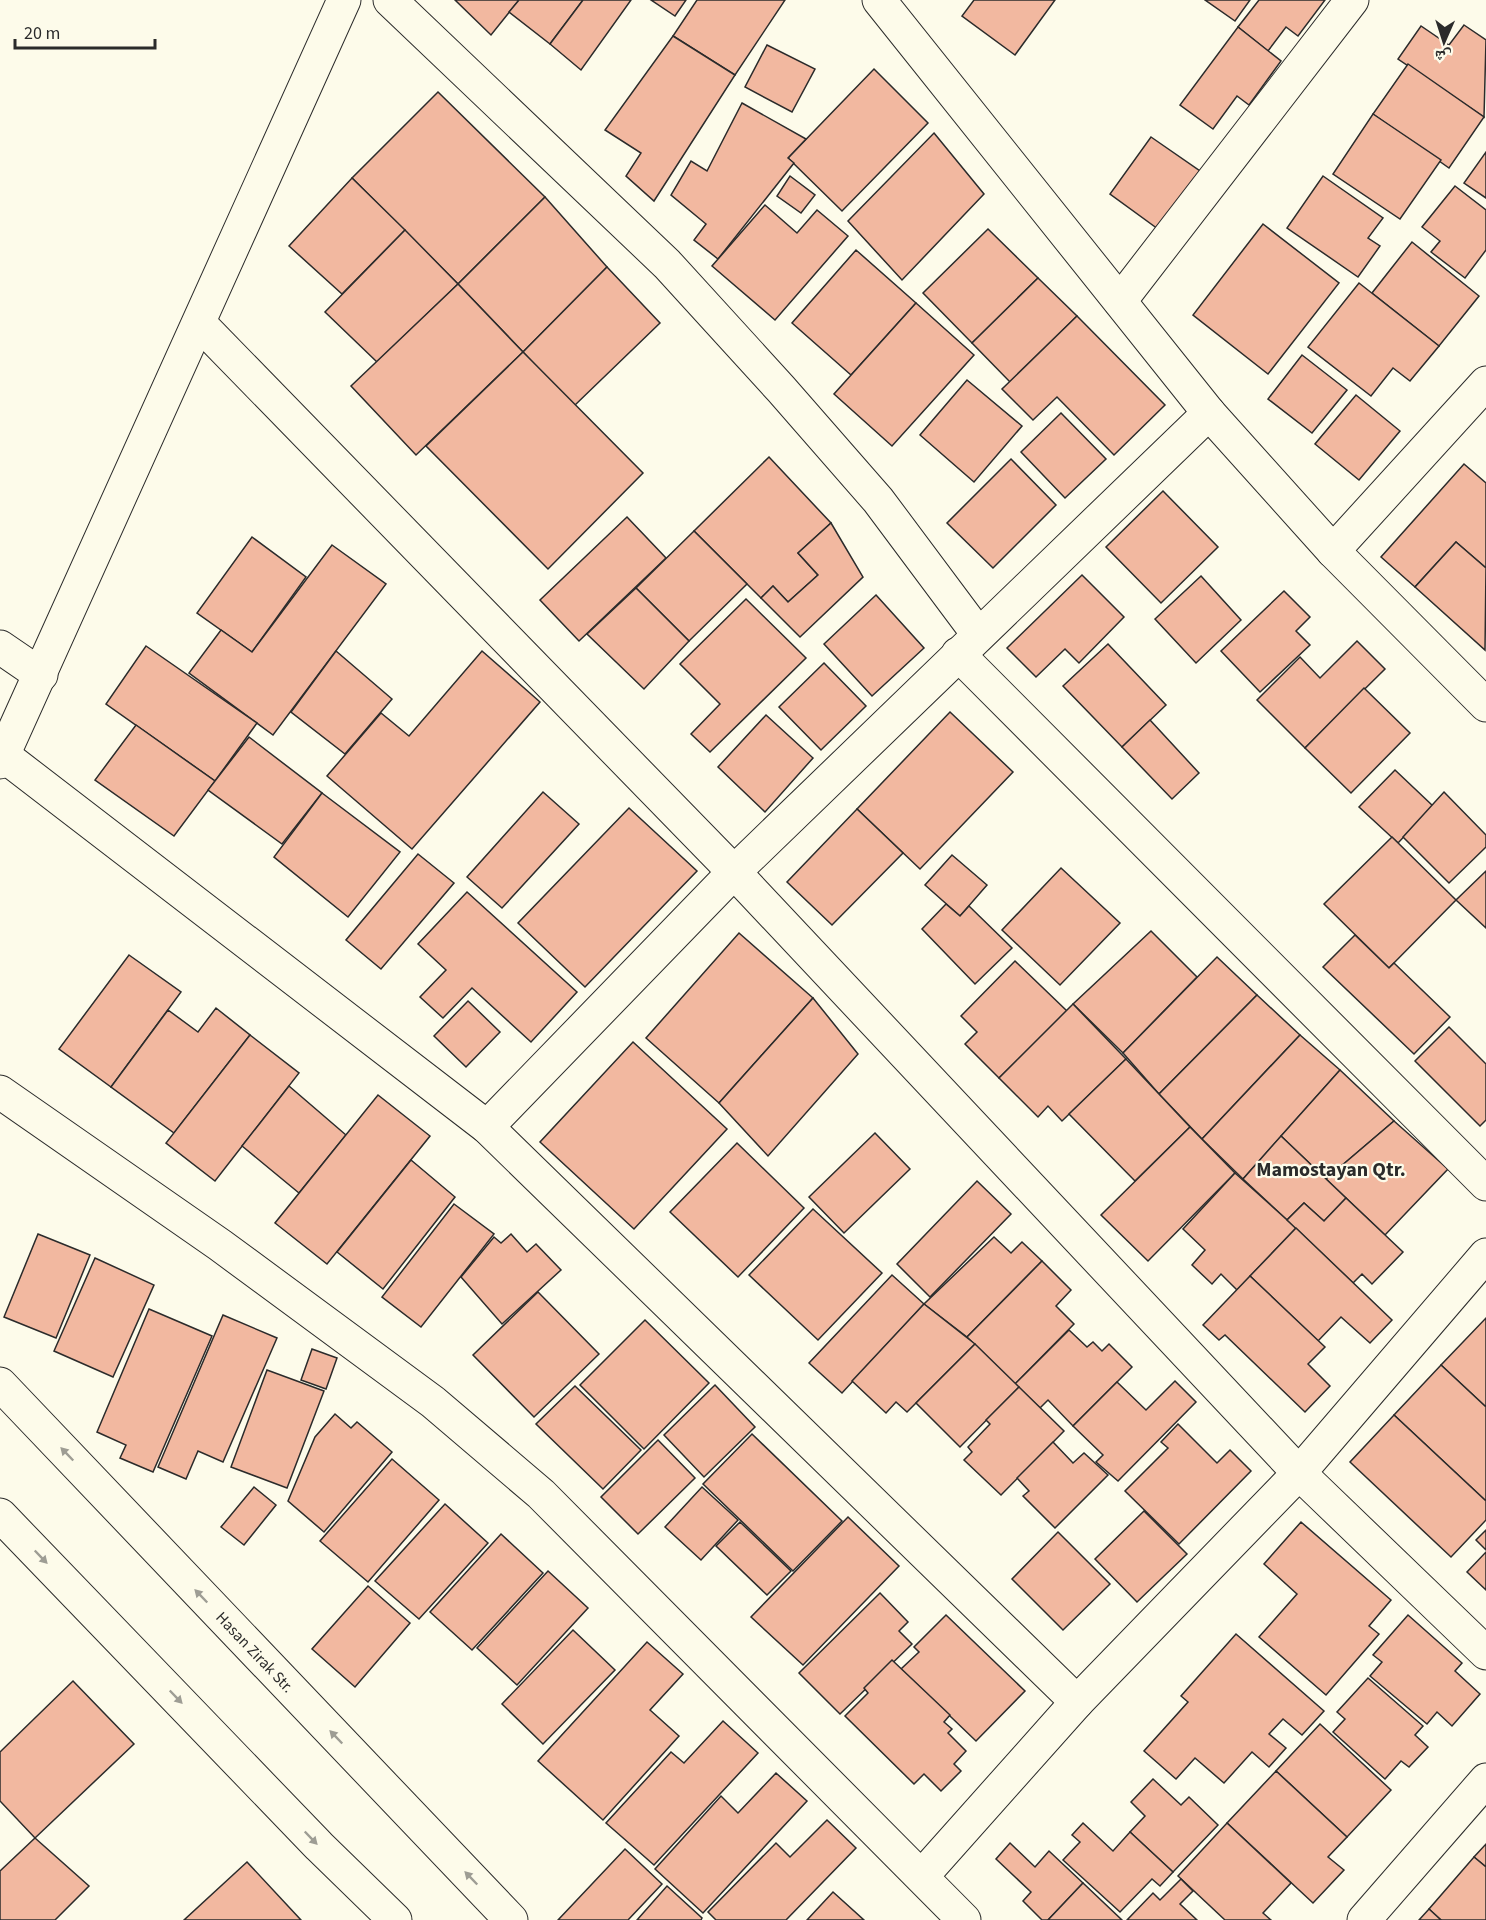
<svg xmlns="http://www.w3.org/2000/svg" width="1486" height="1920" font-family="'Source Sans 3','Noto Naskh Arabic',sans-serif">
  <style>
    .building { fill: #f2b8a0; stroke: #2b2b2b; stroke-width: 1.5 }
    .lines { fill: none; stroke-linecap: round; stroke-linejoin: round }
    .minor-casing { stroke: #2b2b2b; stroke-width: 35 }
    .secondary-casing { stroke: #2b2b2b; stroke-width: 35 }
    .minor { stroke: #fdfbea; stroke-width: 33 }
    .secondary { stroke: #fdfbea; stroke-width: 33 }
    .oneway { fill: #9e9d94 }
    .labels { text-anchor: middle; stroke-width: 4.5; stroke-linejoin: round; paint-order: stroke }
    .street-label { font-size: 16px; fill: #2b2b2b; stroke: #fdfbea }
    .quarter-label { font-size: 20px; font-weight: bold; fill: #2b2b2b; stroke: #fdfbea }
  </style>
  <rect width="100%" height="100%" fill="#fdfbea"/>
  <!-- building -->
  <g class="building">
    <path d="M455,0H519L491,35Z"/>
    <path d="M519,0H583L550,44L509,12Z"/>
    <path d="M583,0H631L581,70L550,44Z"/>
    <path d="M651,0H686L675,16Z"/>
    <path d="M697,0H785L735,75L673,36Z"/>
    <path d="M974,0H1055L1015,55L962,16Z"/>
    <path d="M1205,0H1250L1235,21Z"/>
    <path d="M1259,0H1325L1298,36L1286,27L1268,51L1238,27Z"/>
    <path d="M1464,25L1486,40L1484,117L1398,59L1421,26L1449,45Z"/>
    <path d="M1238,27L1281,61L1249,105L1237,96L1213,129L1180,105Z"/>
    <path d="M673,36L735,75L654,201L626,176L641,153L605,130Z"/>
    <path d="M767,45L815,69L792,112L745,87Z"/>
    <path d="M1408,64L1484,117L1449,168L1373,114Z"/>
    <path d="M874,69L928,123L842,211L788,158Z"/>
    <path d="M438,92L545,197L458,284L352,178Z"/>
    <path d="M742,103L806,139L788,158L794,163L718,259L694,240L706,224L671,195L691,161L707,171Z"/>
    <path d="M1373,114L1441,160L1400,219L1333,174Z"/>
    <path d="M934,133L984,194L902,280L848,221Z"/>
    <path d="M1151,137L1200,171L1158,229L1110,194Z"/>
    <path d="M1486,152V198L1464,183Z"/>
    <path d="M790,176L815,195L801,213L777,196Z"/>
    <path d="M1323,176L1383,218L1368,238L1380,246L1358,277L1287,228Z"/>
    <path d="M352,178L405,230L342,294L289,246Z"/>
    <path d="M1455,186L1486,210V250L1465,278L1431,252L1440,241L1422,227Z"/>
    <path d="M545,197L607,267L523,352L458,284Z"/>
    <path d="M765,205L797,233L817,210L848,236L775,320L712,266Z"/>
    <path d="M1263,224L1339,283L1268,374L1193,315Z"/>
    <path d="M988,229L1038,278L972,343L923,293Z"/>
    <path d="M405,230L458,284L377,362L325,312Z"/>
    <path d="M1412,242L1479,296L1439,346L1372,293Z"/>
    <path d="M856,250L916,303L851,375L792,323Z"/>
    <path d="M607,267L660,323L574,406L523,352Z"/>
    <path d="M1038,278L1077,316L1010,382L972,343Z"/>
    <path d="M1359,283L1439,346L1410,381L1393,368L1371,396L1308,347Z"/>
    <path d="M458,284L523,352L416,455L351,386Z"/>
    <path d="M916,303L974,355L892,446L834,394Z"/>
    <path d="M1077,316L1165,405L1114,455L1057,397L1033,420L1002,389Z"/>
    <path d="M523,352L643,473L548,569L426,446Z"/>
    <path d="M1302,355L1347,390L1312,433L1268,399Z"/>
    <path d="M967,380L1022,426L974,482L920,435Z"/>
    <path d="M1356,395L1400,431L1359,480L1315,444Z"/>
    <path d="M1061,413L1106,459L1065,498L1021,452Z"/>
    <path d="M769,457L831,523L798,553L818,575L788,602L773,586L761,598L694,531Z"/>
    <path d="M1011,459L1056,505L993,568L947,523Z"/>
    <path d="M1464,464L1486,483V568L1456,542L1415,587L1381,557Z"/>
    <path d="M1163,491L1218,547L1161,603L1106,547Z"/>
    <path d="M627,517L666,558L579,641L540,600Z"/>
    <path d="M831,523L863,577L800,637L761,598L773,586L788,602L818,575L798,553Z"/>
    <path d="M694,531L747,584L689,641L636,588Z"/>
    <path d="M252,537L306,577L252,652L197,613Z"/>
    <path d="M1456,542L1486,568L1485,650L1415,587Z"/>
    <path d="M332,545L386,584L273,735L189,673L221,630L252,652Z"/>
    <path d="M1082,575L1124,617L1079,663L1065,649L1036,677L1007,648Z"/>
    <path d="M1201,576L1241,620L1196,663L1155,619Z"/>
    <path d="M636,588L689,641L644,689L587,634Z"/>
    <path d="M1284,591L1310,617L1296,631L1310,645L1260,692L1221,651Z"/>
    <path d="M876,595L924,648L872,696L824,644Z"/>
    <path d="M746,599L806,658L710,752L691,734L720,704L680,664Z"/>
    <path d="M1357,641L1385,669L1305,748L1257,700L1300,657L1320,678Z"/>
    <path d="M1108,644L1166,705L1122,747L1063,686Z"/>
    <path d="M146,646L257,723L215,781L106,704Z"/>
    <path d="M336,651L392,699L345,754L291,712Z"/>
    <path d="M482,651L540,702L412,849L327,776L381,713L409,736Z"/>
    <path d="M824,663L866,706L821,750L779,707Z"/>
    <path d="M1364,688L1410,733L1351,793L1305,748Z"/>
    <path d="M950,712L1013,772L920,869L857,809Z"/>
    <path d="M766,715L813,758L765,812L718,767Z"/>
    <path d="M1150,720L1199,773L1172,799L1122,747Z"/>
    <path d="M136,725L215,781L174,836L95,780Z"/>
    <path d="M249,737L322,793L282,844L208,790Z"/>
    <path d="M1395,770L1433,806L1398,843L1359,807Z"/>
    <path d="M543,792L579,824L502,908L467,877Z"/>
    <path d="M1444,792L1486,835V847L1449,883L1403,837Z"/>
    <path d="M322,793L400,852L348,917L274,857Z"/>
    <path d="M629,808L697,871L585,987L518,923Z"/>
    <path d="M857,809L903,853L832,925L787,882Z"/>
    <path d="M1392,837L1456,900L1389,968L1324,904Z"/>
    <path d="M418,854L454,883L381,969L346,940Z"/>
    <path d="M952,855L987,885L960,916L925,885Z"/>
    <path d="M1061,868L1120,923L1060,985L1002,930Z"/>
    <path d="M1486,871V928L1456,900Z"/>
    <path d="M467,892L577,992L531,1042L472,988L443,1018L420,997L446,970L418,944Z"/>
    <path d="M946,904L960,916L969,906L1012,948L975,984L922,929Z"/>
    <path d="M1151,931L1197,977L1123,1053L1073,1004Z"/>
    <path d="M739,933L813,998L719,1103L646,1038Z"/>
    <path d="M1355,935L1389,968L1394,963L1450,1017L1414,1054L1323,967Z"/>
    <path d="M129,955L181,992L111,1087L59,1049Z"/>
    <path d="M1217,957L1257,995L1159,1094L1123,1053Z"/>
    <path d="M1015,961L1067,1011L999,1078L965,1044L977,1032L961,1016Z"/>
    <path d="M1257,995L1300,1035L1202,1139L1159,1094Z"/>
    <path d="M813,998L858,1054L768,1156L719,1103Z"/>
    <path d="M468,1001L500,1032L466,1067L434,1036Z"/>
    <path d="M1073,1004L1126,1059L1062,1121L1048,1106L1038,1117L999,1078Z"/>
    <path d="M216,1008L250,1035L174,1133L111,1087L168,1010L198,1032Z"/>
    <path d="M1449,1027L1486,1064V1120L1480,1126L1415,1061Z"/>
    <path d="M250,1035L299,1073L215,1181L166,1143Z"/>
    <path d="M1300,1035L1340,1070L1243,1179L1202,1139Z"/>
    <path d="M633,1042L727,1129L634,1229L540,1142Z"/>
    <path d="M1126,1059L1190,1127L1135,1181L1069,1114Z"/>
    <path d="M1340,1070L1394,1121L1326,1179L1281,1136Z"/>
    <path d="M289,1086L346,1135L299,1193L242,1146Z"/>
    <path d="M378,1095L430,1136L327,1264L275,1223Z"/>
    <path d="M1394,1121L1448,1169L1385,1235L1326,1179Z"/>
    <path d="M1190,1127L1235,1173L1148,1261L1101,1215Z"/>
    <path d="M875,1133L910,1169L844,1233L809,1197Z"/>
    <path d="M1281,1136L1346,1198L1324,1221L1304,1203L1287,1220L1243,1179Z"/>
    <path d="M737,1143L804,1208L738,1277L670,1212Z"/>
    <path d="M411,1160L455,1197L383,1289L337,1252Z"/>
    <path d="M1235,1173L1296,1228L1237,1290L1221,1274L1212,1284L1192,1265L1205,1250L1183,1229Z"/>
    <path d="M977,1181L1011,1214L930,1297L897,1264Z"/>
    <path d="M1346,1198L1403,1252L1372,1284L1362,1274L1353,1283L1287,1220L1304,1203L1324,1221Z"/>
    <path d="M454,1204L494,1234L421,1327L382,1297Z"/>
    <path d="M813,1209L882,1273L818,1340L749,1275Z"/>
    <path d="M1296,1228L1392,1320L1370,1343L1341,1317L1318,1341L1250,1276Z"/>
    <path d="M38,1234L90,1255L56,1338L4,1317Z"/>
    <path d="M511,1234L527,1252L536,1244L561,1270L502,1324L461,1277L494,1237L501,1243Z"/>
    <path d="M994,1237L1011,1253L1022,1242L1042,1261L967,1337L924,1304Z"/>
    <path d="M95,1258L154,1285L113,1377L54,1351Z"/>
    <path d="M1042,1261L1071,1290L1056,1306L1074,1324L1015,1384L967,1337Z"/>
    <path d="M892,1275L924,1304L842,1393L809,1363Z"/>
    <path d="M1250,1276L1325,1347L1308,1364L1330,1386L1305,1412L1225,1335L1219,1340L1203,1325Z"/>
    <path d="M538,1292L599,1354L534,1417L473,1355Z"/>
    <path d="M924,1304L975,1344L907,1412L896,1402L886,1413L852,1381Z"/>
    <path d="M149,1309L212,1336L153,1472L120,1458L126,1445L97,1432Z"/>
    <path d="M223,1315L277,1338L223,1462L198,1451L186,1479L158,1467Z"/>
    <path d="M1486,1318V1407L1441,1365Z"/>
    <path d="M645,1320L709,1383L644,1449L580,1385Z"/>
    <path d="M1069,1330L1087,1347L1093,1342L1102,1351L1109,1344L1132,1367L1073,1426L1048,1400L1040,1408L1015,1384Z"/>
    <path d="M975,1344L1019,1387L960,1447L916,1403Z"/>
    <path d="M312,1349L337,1358L326,1389L301,1380Z"/>
    <path d="M1441,1365L1486,1407V1501L1394,1415Z"/>
    <path d="M267,1370L324,1391L287,1488L231,1467Z"/>
    <path d="M1175,1381L1196,1402L1118,1481L1096,1462L1103,1455L1073,1426L1117,1382L1146,1410Z"/>
    <path d="M715,1385L755,1427L704,1477L664,1435Z"/>
    <path d="M575,1386L641,1450L603,1489L536,1424Z"/>
    <path d="M1019,1387L1064,1431L1001,1495L964,1460L972,1452L968,1447L990,1424L986,1420Z"/>
    <path d="M335,1414L351,1428L357,1422L392,1452L324,1532L288,1501L315,1437Z"/>
    <path d="M1394,1415L1486,1501V1520L1451,1557L1350,1462Z"/>
    <path d="M1178,1424L1217,1463L1230,1450L1251,1471L1179,1544L1125,1491L1168,1448L1161,1442Z"/>
    <path d="M752,1434L842,1521L793,1571L703,1484Z"/>
    <path d="M658,1440L695,1478L638,1534L601,1497Z"/>
    <path d="M1053,1442L1073,1463L1084,1453L1108,1475L1055,1528L1023,1496L1029,1491L1017,1478Z"/>
    <path d="M392,1459L439,1500L368,1582L320,1541Z"/>
    <path d="M254,1487L276,1505L244,1545L221,1527Z"/>
    <path d="M702,1487L738,1520L701,1560L665,1527Z"/>
    <path d="M445,1504L488,1543L419,1619L375,1581Z"/>
    <path d="M1144,1511L1187,1554L1137,1602L1095,1559Z"/>
    <path d="M848,1517L899,1566L803,1665L751,1617Z"/>
    <path d="M740,1522L791,1571L767,1595L716,1546Z"/>
    <path d="M1301,1522L1391,1600L1369,1626L1379,1634L1326,1695L1259,1637L1297,1594L1264,1564Z"/>
    <path d="M1486,1530V1550L1476,1540Z"/>
    <path d="M1058,1532L1110,1584L1063,1630L1012,1579Z"/>
    <path d="M501,1534L543,1573L472,1650L430,1612Z"/>
    <path d="M1486,1552V1590L1467,1572Z"/>
    <path d="M548,1571L588,1608L517,1685L477,1648Z"/>
    <path d="M368,1586L410,1623L355,1687L312,1649Z"/>
    <path d="M880,1593L908,1622L899,1631L912,1644L840,1714L799,1673Z"/>
    <path d="M946,1615L1025,1691L976,1741L901,1669L919,1652L914,1647Z"/>
    <path d="M1408,1615L1462,1663L1455,1671L1480,1694L1452,1726L1437,1712L1427,1724L1370,1676L1382,1662L1373,1655Z"/>
    <path d="M573,1630L615,1670L543,1744L502,1704Z"/>
    <path d="M1236,1634L1324,1711L1302,1735L1283,1719L1269,1734L1286,1748L1269,1767L1252,1752L1224,1783L1195,1758L1176,1779L1144,1751L1188,1702L1181,1696Z"/>
    <path d="M647,1642L683,1674L650,1710L679,1736L603,1820L538,1761Z"/>
    <path d="M892,1660L950,1715L944,1722L952,1729L948,1733L966,1751L954,1764L961,1771L941,1791L924,1774L914,1784L845,1716L868,1693L864,1688Z"/>
    <path d="M1368,1678L1423,1726L1415,1735L1428,1747L1409,1767L1401,1761L1385,1779L1333,1732L1345,1719L1337,1712Z"/>
    <path d="M73,1681L134,1744L35,1838L0,1801V1752Z"/>
    <path d="M723,1721L758,1753L654,1865L606,1823L671,1752L684,1763Z"/>
    <path d="M1320,1724L1391,1790L1347,1837L1276,1771Z"/>
    <path d="M1276,1771L1347,1837L1328,1857L1344,1870L1313,1903L1227,1823Z"/>
    <path d="M776,1773L807,1801L703,1913L655,1869L721,1796L738,1813Z"/>
    <path d="M1153,1779L1181,1805L1189,1797L1218,1825L1173,1872L1130,1832L1145,1816L1131,1802Z"/>
    <path d="M827,1820L856,1848L786,1920H716L708,1912L776,1843L790,1857Z"/>
    <path d="M1083,1823L1113,1851L1130,1832L1173,1872L1160,1886L1152,1879L1120,1912L1063,1860L1080,1842L1072,1835Z"/>
    <path d="M1227,1823L1291,1883L1263,1913L1271,1920H1225L1178,1876Z"/>
    <path d="M35,1838L89,1886L55,1920H0V1871Z"/>
    <path d="M1010,1843L1035,1867L1049,1851L1083,1883L1048,1920H1042L1023,1901L1031,1892L996,1859Z"/>
    <path d="M1486,1844V1867L1474,1857Z"/>
    <path d="M625,1849L662,1884L628,1920H558Z"/>
    <path d="M1474,1857L1486,1867V1920H1441L1429,1909Z"/>
    <path d="M247,1862L301,1920H184Z"/>
    <path d="M1181,1879L1193,1891L1180,1904L1197,1920H1127L1153,1893L1160,1900Z"/>
    <path d="M1083,1883L1122,1920H1048Z"/>
    <path d="M667,1886L702,1918L701,1920H637Z"/>
    <path d="M833,1892L864,1920H807Z"/>
    <path d="M1429,1909L1441,1920H1419Z"/>
  </g>
  <g class="lines">
    <defs>
      <g id="minor">
        <path d="M390,0L667,264L781,389L878,500L978,634"/>
        <path d="M879,0L1209,413L1333,551L1486,705"/>
        <path d="M1120,301L1352,0"/>
        <path d="M199,323L734,872L1299,1473L1486,1653"/>
        <path d="M1333,551L1486,383"/>
        <path d="M0,647L41,675"/>
        <path d="M958,654L1486,1184"/>
        <path d="M3,755L487,1127L1077,1702"/>
        <path d="M0,762L344,0"/>
        <path d="M0,1092L220,1245L433,1402L541,1494L964,1920"/>
        <path d="M487,1127L734,872L1209,413"/>
        <path d="M922,1876L1077,1702L1299,1473L1486,1255"/>
        <path d="M1364,1920L1486,1780"/>
      </g>
      <g id="secondary">
        <path id="s1" d="M0,1384L511,1920"/>
        <path d="M0,1515L319,1846L395,1920"/>
      </g>
    </defs>
    <!-- minor casing -->
    <use href="#minor" class="minor-casing"/>
    <!-- secondary casing -->
    <use href="#secondary" class="secondary-casing"/>
    <!-- minor -->
    <use href="#minor" class="minor"/>
    <!-- secondary -->
    <use href="#secondary" class="secondary"/>
  </g>
  <!-- one-way arrows -->
  <defs><path id="oneway-solid" d="M-6-.8H1V-3.2L6.5 0L1 3.2V.8H-6Z" transform="scale(1.5)"/></defs>
  <g class="oneway">
    <use href="#oneway-solid" transform="translate(67 1454) rotate(-134)"/>
    <use href="#oneway-solid" transform="translate(41 1557) rotate(46)"/>
    <use href="#oneway-solid" transform="translate(201 1596) rotate(-134)"/>
    <use href="#oneway-solid" transform="translate(176 1697) rotate(46)"/>
    <use href="#oneway-solid" transform="translate(336 1737) rotate(-134)"/>
    <use href="#oneway-solid" transform="translate(311 1838) rotate(46)"/>
    <use href="#oneway-solid" transform="translate(471 1878) rotate(-134)"/>
  </g>
  <g class="labels">
    <!-- street labels -->
    <g class="street-label">
      <text dy="6" stroke="none"><textPath href="#s1" startOffset="370">Hasan Zirak Str.</textPath></text>
    </g>
    <!-- quarter labels -->
    <g class="quarter-label">
      <text x="1331" y="1176">Mamostayan Qtr.</text>
    </g>
  </g>
  <!-- north arrow -->
  <g transform="translate(1444 42) rotate(183)" stroke="#fdfbea" stroke-width="4.5" paint-order="stroke">
  <path d="M0-4.5L10 22L0 15L-10 22Z" fill="#2b2b2b"/>
  <text y="-9" font-size="16" font-weight="bold" text-anchor="middle" fill="#2b2b2b">ش</text>
  </g>
  <!-- scale -->
  <path d="M15 39v9h140v-9" fill="none" stroke="#2b2b2b" stroke-width="3"/>
  <text x="24" y="39" font-size="18" fill="#2b2b2b" stroke="#fdfbea" stroke-width="4.5" paint-order="stroke">20 m</text>
</svg>
